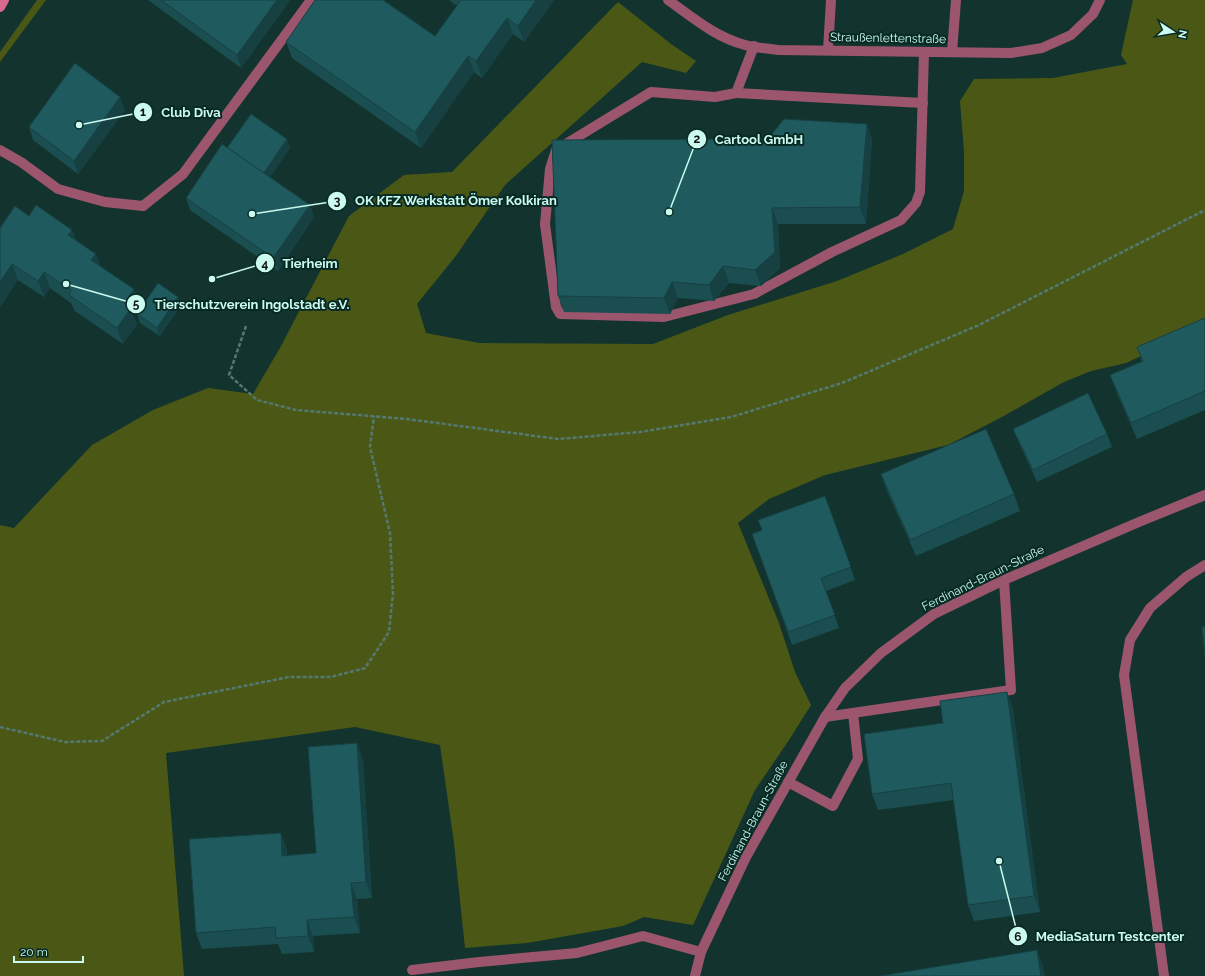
<svg xmlns="http://www.w3.org/2000/svg" width="1205" height="976" font-family="Raleway,sans-serif">
  <style>
    .green { fill: #4b5815 }
    .lines { fill: none; stroke-linecap: round; stroke-linejoin: round }
    .path { stroke: #547972; stroke-width: 2.5; stroke-dasharray: 4 2; stroke-linecap: butt }
    .lane { stroke: #9b566d; stroke-width: 10 }
    .street { stroke: #9b566d; stroke-width: 10 }
    .secondary { stroke: #d86a90; stroke-width: 10 }
    .wall { fill: #1b4e51 }
    .shaded-wall { fill: #164042 }
    .building { fill: #1f5b5e; stroke: #164042 }
    .labels { text-anchor: middle; stroke-width: 4; stroke-linejoin: round; paint-order: stroke }
    .street-label { font-size: 12px; fill: #cbfaef; stroke: #082a24 }
    .leader { fill: none; stroke: #cbfaef; stroke-width: 1.5 }
    .callout-dot { fill: #cbfaef; stroke: #082a24; stroke-width: 1.5 }
    .mark-label { font-size: 12px; text-anchor: middle; font-weight: bold; fill: #111 }
    .callout-label { font-size: 13px; text-anchor: middle; font-weight: bold; fill: #cbfaef; stroke: #082a24; stroke-width: 4; stroke-linejoin: round; paint-order: stroke }
  </style>
  <rect width="100%" height="100%" fill="#13342e"/>
  <!-- green -->
  <g class="green">
    <path d="M37,0H46L0,62V52Z"/>
    <path d="M1133,0H1205V323L1197,330L1126,363L1091,371L1064,382L1000,418L948,445L825,475L769,499L738,523L779,623L795,672L811,705L789,740L755,790L693,925L644,917L623,926L527,943L465,948L454,843L440,745L355,727L166,753L184,976H0V525L14,528L92,445L153,410L208,388L253,394L280,348L349,216L404,175L452,172L618,2L671,44L696,61L686,73L642,62L505,185L455,257L417,304L426,333L479,343L653,344L728,315L837,281L903,254L953,229L964,191V152L960,101L974,79L1053,78L1127,64L1121,55Z"/>
  </g>
  <g class="lines">
    <!-- path -->
    <g class="path">
      <path d="M246,326L229,375L257,400L296,410L407,419L558,439L640,432L731,417L842,383L979,325L1205,210"/>
      <path d="M0,727L65,742L102,741L164,702L289,677H331L365,668L389,632L393,593L390,533L370,447L374,416"/>
    </g>
    <!-- lane -->
    <g class="lane">
      <path d="M754,46L736,93L715,97L651,92L556,150L550,169L545,224L556,307L560,314L664,317L754,294L832,252L901,220L916,203L920,192L924,52"/>
      <path d="M828,50L831,0"/>
      <path d="M952,52L956,0"/>
      <path d="M736,93L923,103"/>
      <path d="M0,150L21,162L58,189L105,202L143,206"/>
      <path d="M825,717L1011,690L1004,580"/>
      <path d="M788,782L833,806L858,759L853,713"/>
      <path d="M1164,976L1124,675L1130,640L1150,608L1186,577L1205,565"/>
    </g>
    <!-- street -->
    <g class="street">
      <path d="M668,0C692,17 715,37 745,45C755,48 767,48 778,50L1011,53L1042,48L1071,35L1093,14L1100,0"/>
      <path d="M143,206L183,174L311,0"/>
      <path d="M412,970L479,962L577,953L643,936L701,952"/>
      <path d="M695,976L701,952L746,857L825,717L845,688L881,653L934,614L1004,580L1139,522L1205,495"/>
    </g>
    <!-- secondary -->
    <path class="secondary" d="M0,7L4,0"/>
  </g>
  <!-- wall -->
  <g class="wall">
    <path d="M148,0H290L241,68Z"/>
    <path d="M449,0H554L524,42L513,34L482,78L474,72L421,148L292,58L286,42L435,36L457,6Z"/>
    <path d="M125,110L78,174L33,140L29,127Z"/>
    <path d="M867,124L872,140L866,224H778L780,268L761,286L729,283L714,301L678,298L670,314L564,312L558,296Z"/>
    <path d="M287,139L290,148L270,177L310,205L314,217L278,271L190,210L186,198L227,148Z"/>
    <path d="M29,216L72,230L76,240L100,267L134,289L140,305L133,315L137,324L123,344L75,311L71,303L50,288L44,297L18,280L0,307V228Z"/>
    <path d="M178,297L181,305L160,336L140,323L137,314Z"/>
    <path d="M1205,318V410L1137,439L1116,391L1110,375L1142,362L1137,347Z"/>
    <path d="M1013,429L1107,434L1112,447L1037,482L1018,441Z"/>
    <path d="M881,474L1014,494L1020,511L916,556L887,491Z"/>
    <path d="M825,496L855,580L826,591L839,628L792,645L752,534L762,530Z"/>
    <path d="M1007,692L1013,709L1040,912L974,921L968,905L954,800L878,810L872,794L943,723Z"/>
    <path d="M363,760L372,898L357,899L360,933L313,936L314,952L282,954L278,944L202,949L196,933L287,849V855L316,853Z"/>
  </g>
  <!-- shaded-wall -->
  <g class="shaded-wall">
    <path d="M277,0H290L241,68L237,55Z"/>
    <path d="M536,0H554L524,42L518,26Z"/>
    <path d="M507,18L513,34L482,78L476,61Z"/>
    <path d="M468,56L474,72L421,148L415,132Z"/>
    <path d="M120,97L125,110L78,174L74,161Z"/>
    <path d="M867,124L872,140L866,224L860,207Z"/>
    <path d="M287,139L290,148L266,183L263,175Z"/>
    <path d="M310,205L314,217L278,271L273,258Z"/>
    <path d="M772,208L778,224L780,268L761,286L755,270Z"/>
    <path d="M72,230L78,246L68,235Z"/>
    <path d="M96,254L102,270L91,260Z"/>
    <path d="M12,264L18,280L0,307V282Z"/>
    <path d="M723,266L729,283L714,301L709,285Z"/>
    <path d="M44,272L50,288L44,297L38,281Z"/>
    <path d="M672,282L678,298L670,314L664,298Z"/>
    <path d="M134,289L140,305L133,315L137,324L123,344L117,328L124,303Z"/>
    <path d="M178,297L181,305L160,336L157,328Z"/>
    <path d="M1007,692L1013,709L1040,912L1034,896Z"/>
    <path d="M357,743L363,760L372,898L366,882Z"/>
    <path d="M281,833L287,849L288,872L282,856Z"/>
    <path d="M351,883L357,899L360,933L354,917Z"/>
    <path d="M307,920L313,936L314,952L308,936Z"/>
    <path d="M1037,950L1043,966L1045,976H1041Z"/>
  </g>
  <!-- building -->
  <g class="building">
    <path d="M161,0H277L237,55Z"/>
    <path d="M315,0H383L435,36L461,0H536L518,26L507,18L476,61L468,56L415,132L286,42Z"/>
    <path d="M75,63L120,97L74,161L29,127Z"/>
    <path d="M251,114L287,139L264,173L227,148Z"/>
    <path d="M784,119L867,124L860,207L772,208L775,252L755,270L723,266L709,285L672,282L664,298L558,296L552,140L768,139Z"/>
    <path d="M222,144L310,205L273,258L186,198Z"/>
    <path d="M36,205L72,230L68,235L96,254L91,260L134,289L124,303L131,308L117,328L69,295L71,290L44,272L38,281L12,264L0,282V228L15,206L29,216Z"/>
    <path d="M158,283L178,297L157,328L137,314Z"/>
    <path d="M1205,318V391L1131,423L1110,375L1143,361L1137,347Z"/>
    <path d="M1088,393L1107,434L1033,470L1013,429Z"/>
    <path d="M986,429L1014,494L910,540L881,474Z"/>
    <path d="M825,496L851,567L821,578L835,615L788,632L752,534L762,530L758,520Z"/>
    <path d="M1202,627H1205V656Z"/>
    <path d="M1007,692L1034,896L968,905L951,783L872,794L864,734L943,723L940,701Z"/>
    <path d="M357,743L366,882L351,883L354,917L307,920L308,936L276,938L275,927L196,933L189,839L281,833L282,856L316,853L308,747Z"/>
    <path d="M1037,950L1041,976H880Z"/>
  </g>
  <g class="labels">
    <!-- street labels -->
    <g class="street-label">
      <text transform="translate(888 38) rotate(1)" y="4">Straußenlettenstraße</text>
      <text transform="translate(983 578) rotate(-26)" y="4">Ferdinand-Braun-Straße</text>
      <text transform="translate(753 821) rotate(-62)" y="4">Ferdinand-Braun-Straße</text>
    </g>
  </g>
  <!-- callouts -->
  <path class="leader" d="M79 125L143 112M669 212L697 139M252 214L337 201M212 279L265 263M66 284L136 304M999 861L1018 936"/>
  <g class="callout-dot">
    <circle cx="79" cy="125" r="4"/>
    <circle cx="669" cy="212" r="4"/>
    <circle cx="252" cy="214" r="4"/>
    <circle cx="212" cy="279" r="4"/>
    <circle cx="66" cy="284" r="4"/>
    <circle cx="999" cy="861" r="4"/>
    <circle cx="143" cy="112" r="10"/>
    <circle cx="697" cy="139" r="10"/>
    <circle cx="337" cy="201" r="10"/>
    <circle cx="265" cy="263" r="10"/>
    <circle cx="136" cy="304" r="10"/>
    <circle cx="1018" cy="936" r="10"/>
  </g>
  <g class="mark-label">
    <text x="143" y="116">1</text>
    <text x="697" y="143">2</text>
    <text x="337" y="205">3</text>
    <text x="265" y="268">4</text>
    <text x="136" y="308">5</text>
    <text x="1018" y="941">6</text>
  </g>
  <g class="callout-label">
    <text x="191" y="117">Club Diva</text>
    <text x="759" y="144">Cartool GmbH</text>
    <text x="456" y="205">OK KFZ Werkstatt Ömer Kolkiran</text>
    <text x="310" y="268">Tierheim</text>
    <text x="252" y="309">Tierschutzverein Ingolstadt e.V.</text>
    <text x="1110" y="941">MediaSaturn Testcenter</text>
  </g>
  <!-- north arrow -->
  <g transform="translate(1173 32) rotate(102)" stroke="#082a24" stroke-width="3" paint-order="stroke">
  <path d="M0-3L7 15L0 10L-7 15Z" fill="#cbfaef"/>
  <text y="-6" font-size="11" font-weight="bold" text-anchor="middle" fill="#cbfaef">N</text>
  </g>
  <!-- scale -->
  <path d="M14 956v6h69v-6" fill="none" stroke="#cbfaef" stroke-width="2"/>
  <text x="20" y="956" font-size="12" fill="#cbfaef" stroke="#082a24" stroke-width="3" paint-order="stroke">20 m</text>
</svg>
